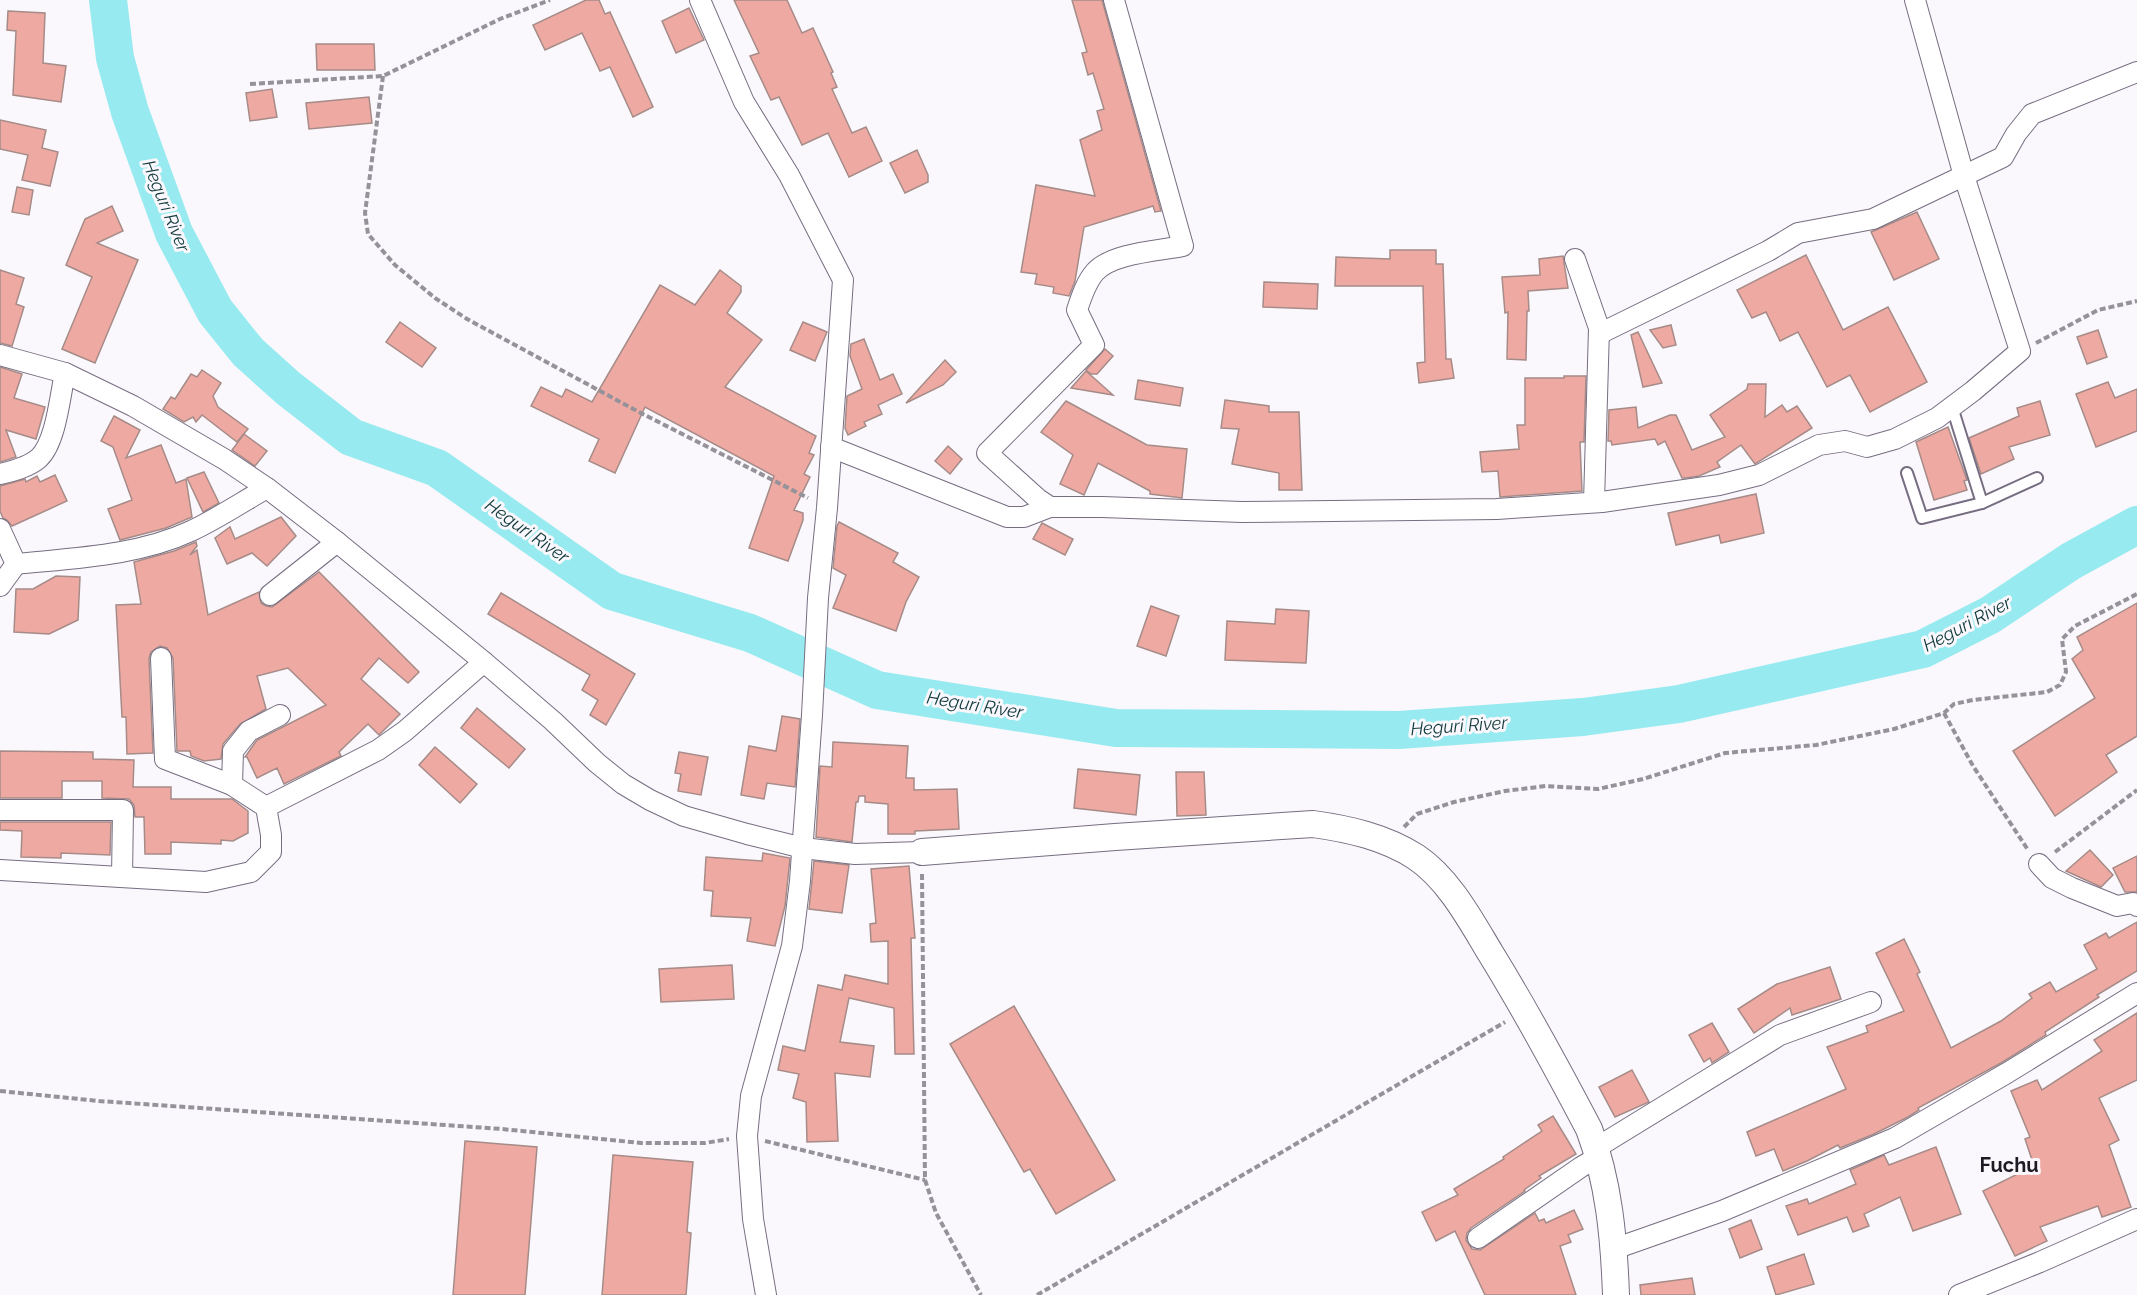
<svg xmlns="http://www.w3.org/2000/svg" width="2137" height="1295" font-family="Raleway,sans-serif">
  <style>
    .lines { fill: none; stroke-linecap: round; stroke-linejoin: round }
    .river { stroke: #97ebf0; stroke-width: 38 }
    .building { fill: #eeaaa2; stroke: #a68b88; stroke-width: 1.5 }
    .service-casing { stroke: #766d81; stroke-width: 14 }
    .minor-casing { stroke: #766d81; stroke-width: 22 }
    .tertiary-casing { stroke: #766d81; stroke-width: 28 }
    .path { stroke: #959299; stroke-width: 4; stroke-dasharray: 6 3; stroke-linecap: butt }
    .service { stroke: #fff; stroke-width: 10 }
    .minor { stroke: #fff; stroke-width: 20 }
    .tertiary { stroke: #fff; stroke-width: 26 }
    .labels { text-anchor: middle; stroke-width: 6; stroke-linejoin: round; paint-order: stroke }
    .water-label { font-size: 18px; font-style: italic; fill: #10393b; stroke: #faf8fc }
    .quarter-label { font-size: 20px; font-weight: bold; fill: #1f1b24; stroke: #faf8fc }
  </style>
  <rect width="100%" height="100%" fill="#faf8fc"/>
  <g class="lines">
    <!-- river -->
    <path class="river" d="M108,0L115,58L130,112L174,233L215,311L248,352L288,388L351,437L437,468L612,591L750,633L877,690L1116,728L1399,730L1583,717L1679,704L1923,649L1990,615L2071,561L2137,525"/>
  </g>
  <!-- building -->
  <g class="building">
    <path d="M586,0H599L605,14L610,12L653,107L633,117L610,67L600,71L582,33L545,50L533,25Z"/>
    <path d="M734,0H787L802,33L813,28L833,72L831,73L837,87L832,89L852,133L866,127L882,161L849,177L828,133L802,145L779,97L771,100L750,56L759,53Z"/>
    <path d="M1072,0H1102L1161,211L1155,212L1153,206L1084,227L1075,281L1069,296L1053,293L1054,287L1035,284L1037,274L1021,272L1036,185L1095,196L1080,140L1102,130L1097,111L1104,109L1093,73L1088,75L1082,53L1087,52Z"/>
    <path d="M689,8L704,40L676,53L662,21Z"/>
    <path d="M8,11L45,13L43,63L66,66L61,102L13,95L16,31L7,30Z"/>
    <path d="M316,44H374L375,70H317Z"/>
    <path d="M272,89L277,117L250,121L246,93Z"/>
    <path d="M369,97L372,123L309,129L306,103Z"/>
    <path d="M0,120L46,130L42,148L58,152L50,186L22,180L28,155L0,149Z"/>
    <path d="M917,150L928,175V182L905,193L890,163Z"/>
    <path d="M17,187L33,190L29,215L12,212Z"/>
    <path d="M112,206L123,231L97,243L138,260L95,363L62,349L92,277L66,265L85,219Z"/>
    <path d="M1917,212L1939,259L1894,280L1871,232Z"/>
    <path d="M1390,250H1436V264H1443L1446,359H1451L1454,378L1419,383L1417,363L1425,362L1423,286H1335L1336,257L1390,259Z"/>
    <path d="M1806,255L1843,330L1888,307L1927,382L1870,412L1850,375L1827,387L1798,332L1780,341L1766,312L1752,318L1737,290Z"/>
    <path d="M1563,256L1568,288L1528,291L1529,311H1527L1526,360L1507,359L1508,312L1505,313L1502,277L1540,275L1539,259Z"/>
    <path d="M0,270L24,278L16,304L24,307L12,346L0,343Z"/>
    <path d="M720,270L741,286V292L727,313L762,340L725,387L816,436L809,453L814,455L804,474L810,477L794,510L803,513V520L788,561L749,548L774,476L645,407L615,473L589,461L599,439L531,406L541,387L562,397L566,389L592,402L660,285L695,305Z"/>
    <path d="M1264,282L1318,284L1317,309L1263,307Z"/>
    <path d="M400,322L436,348L422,367L386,342Z"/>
    <path d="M803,322L827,332L815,361L790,350Z"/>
    <path d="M1671,325L1676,345L1663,348L1650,330Z"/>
    <path d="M2098,330L2107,357L2087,364L2077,337Z"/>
    <path d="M1638,332L1662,383L1643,387L1631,335Z"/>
    <path d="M864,339L880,380L893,374L902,394L878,405L882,414L864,422L866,426L848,435L845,428L847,396L862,389L850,356L851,344Z"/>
    <path d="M1105,349L1113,356L1097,374H1091L1086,370Z"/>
    <path d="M945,360L956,372L943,385L906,403Z"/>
    <path d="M0,367L22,374L14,398L45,407L36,439L6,430L16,457L0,462Z"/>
    <path d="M202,370L221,383L213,396L218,407L248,429L237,442L202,415L196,422L193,417L184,422L163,409L171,397L175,399L191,374L197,377Z"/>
    <path d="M1086,371L1113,395L1071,388Z"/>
    <path d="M1564,376H1586L1584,442H1580L1582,491L1500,497L1498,471L1482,472L1480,452L1519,449L1517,425H1525V378H1564Z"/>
    <path d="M1138,380L1183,388L1180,406L1135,399Z"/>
    <path d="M2108,382L2115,398L2137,389V431L2096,447L2076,394Z"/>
    <path d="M1748,384H1766L1765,417L1782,405L1787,412L1797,406L1812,428L1755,464L1741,445L1717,462L1720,467L1699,476L1686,478H1682L1665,441L1658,445L1655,439L1612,445L1611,441H1608L1609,410L1636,407L1638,428L1670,415H1676L1692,450L1725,437L1710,415L1747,389Z"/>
    <path d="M1225,400L1269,406V412H1299L1302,490H1279V473L1232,464L1239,429L1221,428Z"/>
    <path d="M1066,401L1147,445L1187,449L1182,498L1150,494V491L1098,463L1084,495L1060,484L1073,455L1041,432Z"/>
    <path d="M2040,401L2050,435L2009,447L2014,459L1981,474L1969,438L2019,416L2017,408Z"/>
    <path d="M114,416L140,430L126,458L161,445L176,483L186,479L192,517L166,528L120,540L108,509L132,500L113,447L101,441Z"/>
    <path d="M1948,427L1967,480L1964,481L1967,490L1934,500L1916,442Z"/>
    <path d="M244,434L267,451L255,466L232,450Z"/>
    <path d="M948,446L962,459L950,474L935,461Z"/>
    <path d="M204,472L219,503L203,512L187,478Z"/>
    <path d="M55,475L67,501L12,526L7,520L3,518L0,511V486L25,479L26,482L37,476L40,482Z"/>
    <path d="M1756,494L1764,533L1721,543L1719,535L1676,545L1668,513Z"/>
    <path d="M281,517L296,536L267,566L252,553L227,564L215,538L230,527L235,539Z"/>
    <path d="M839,522L898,553L893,562L919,577L906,602L896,631L833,608L846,575L833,568L837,526Z"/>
    <path d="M1042,523L1073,539L1065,555L1033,539Z"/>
    <path d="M196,542L197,546L190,555L197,550L208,615L259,592L261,603L266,606L272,607L319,572L419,672L408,683L379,658L361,679L400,714L379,735L368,724L339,752L341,756L284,784L277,768L257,778L247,757H245L257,740L326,705L288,668L257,676L266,709L240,724L223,744L221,759L204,761L191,756L190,751H177L173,658L167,648L160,646L151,652L149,658L153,753L127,754L126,717H122L116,605L141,604L134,562L174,551Z"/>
    <path d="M56,576L80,577L78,620L49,634L14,632L16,589H33Z"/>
    <path d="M501,593L635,674L606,725L590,715L598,700L582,690L590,675L488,614Z"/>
    <path d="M2137,603V736L2106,755L2117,772L2055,816L2013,751L2095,698L2072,659L2083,650L2077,637Z"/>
    <path d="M1151,606L1179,616L1166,656L1137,646Z"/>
    <path d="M1276,609L1309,611L1306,663L1225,660L1227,621L1275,624Z"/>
    <path d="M477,708L525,749L509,768L461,728Z"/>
    <path d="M782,716L800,719L795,787L767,783L764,799L741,795L749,746L776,751Z"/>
    <path d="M833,742L908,746L906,778H914V790L957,789L959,829L915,831V834H888V804L865,802V796H859L858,802H856L852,842L816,837L820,766L832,767Z"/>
    <path d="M435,747L477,784L460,803L419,765Z"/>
    <path d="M0,751L93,752V759L134,760L133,787H171V799H232L248,811V833L233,841L221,840V844L171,842V854H145L144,817H135L134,805L129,799L102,798V781H62V798H0Z"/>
    <path d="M679,752L708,757L701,795L678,791L681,774L675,773Z"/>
    <path d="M1078,769L1140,775L1136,815L1074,808Z"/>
    <path d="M1176,772H1204L1206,815L1177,816Z"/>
    <path d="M0,822H111L110,855L61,853V858L21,857L22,831L0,830Z"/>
    <path d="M2090,850L2113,875L2101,887L2066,871Z"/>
    <path d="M763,853L790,858L785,906L775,946L747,941L751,918L711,916L713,891L704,890L706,857L762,861Z"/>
    <path d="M2137,856V892H2125L2113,868Z"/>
    <path d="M814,861L849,865L842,913L809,909Z"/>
    <path d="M909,866L915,938H911L914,1054H895L894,1008L849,998L840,1042L874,1046L870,1077L835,1073L838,1141L807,1142L806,1102L793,1098L799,1074L778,1070L783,1046L805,1051L818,985L842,990L845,975L888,984V941L871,942L870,924L876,923L871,869Z"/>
    <path d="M2137,922V971L2097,995L2099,997L2045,1032L2046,1035L2001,1063L1918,1108L1919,1110L1908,1117L1874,1134L1840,1148L1838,1145L1807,1161L1783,1171L1774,1149L1756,1156L1747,1132L1846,1089L1827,1047L1868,1032L1866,1026L1904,1011L1876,953L1904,939L1920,972L1917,974L1951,1048L2001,1021L2032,998L2029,994L2050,982L2056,992L2097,969L2084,945L2106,933L2109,938Z"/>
    <path d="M732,965L734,999L661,1002L659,969Z"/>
    <path d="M1830,967L1841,999L1792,1015L1790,1008L1754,1033L1738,1009L1777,984Z"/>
    <path d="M1014,1006L1115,1180L1056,1214L1030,1169L1024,1172L950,1044Z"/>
    <path d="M2137,1013V1080L2099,1098L2119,1140L2109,1145L2131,1207L2102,1217L2098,1206L2040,1227L2047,1241L2015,1256L1983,1191L2034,1166L2025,1139L2030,1137L2011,1091L2037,1080L2042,1090L2102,1051L2094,1040Z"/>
    <path d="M1712,1023L1729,1052L1712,1063L1710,1058L1704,1062L1689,1035Z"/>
    <path d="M1632,1070L1649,1102L1615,1117L1599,1087Z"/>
    <path d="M1553,1116L1576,1154L1539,1176L1541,1178L1524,1190L1525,1191L1471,1228L1467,1233L1466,1240L1472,1249L1480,1250L1535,1213L1539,1221L1544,1219L1546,1223L1574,1210L1583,1229L1568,1235L1571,1242L1560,1246L1576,1295H1485L1455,1231L1436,1241L1422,1212L1458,1195L1454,1189L1504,1159L1503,1157L1542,1131L1538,1125Z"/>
    <path d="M465,1141L537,1147L525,1295H453Z"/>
    <path d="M1936,1147L1961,1214L1913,1231L1900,1197L1864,1214L1869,1226L1853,1232L1847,1217L1798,1235L1786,1206L1807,1199L1809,1204L1856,1184L1850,1170L1884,1155L1889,1165Z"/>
    <path d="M613,1155L693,1162L687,1232L691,1233L686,1295H602Z"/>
    <path d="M1751,1220L1762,1249L1740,1258L1729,1229Z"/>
    <path d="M1804,1254L1814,1284L1776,1295L1767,1267Z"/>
    <path d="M1692,1278L1695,1295H1641L1640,1285Z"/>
  </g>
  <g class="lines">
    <defs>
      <g id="service">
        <path d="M1952,407L1982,503"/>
        <path d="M1907,473L1922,518L1982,503L2037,478"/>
      </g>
      <g id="minor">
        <path d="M700,0L744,102L789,175L843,280L827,508L818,598L812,715L800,881L792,946L751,1096L747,1136L753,1219L766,1295"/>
        <path d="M1575,259L1599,328L1594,502"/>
        <path d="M1599,334L1768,251L1798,233L1873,219L2003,157L2016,134L2032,114L2137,72"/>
        <path d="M0,355L65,373L133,406L224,459L267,488L337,542L484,662L553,721L597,763L623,784L650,800L684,816L747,834L803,848L855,854L922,852"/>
        <path d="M831,447L1007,517H1024L1050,507H1102L1242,512L1497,509L1602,502L1719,485L1759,475L1819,445L1845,441L1867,447L1895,439L1937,418L1973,391L2020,351L1964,176L1915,0"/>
        <path d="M0,474C13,471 29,467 39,458C56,442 60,396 65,373"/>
        <path d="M1050,507L1038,499L987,453L1094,345L1077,310C1081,298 1086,282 1095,272C1112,253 1158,251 1183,246L1114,0"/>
        <path d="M0,529L16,564L0,586"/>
        <path d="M16,564C74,558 137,556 191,531C217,519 242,502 267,488"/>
        <path d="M270,595L337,542"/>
        <path d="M161,658L165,759L232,785L266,807"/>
        <path d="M232,785L233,751L249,731L280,715"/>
        <path d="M0,810H123L122,877"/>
        <path d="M2039,864L2052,878L2072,888L2117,906L2133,903L2137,906"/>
        <path d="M0,870L206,882L251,872L271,852V835L266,807L378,750L405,731L484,662"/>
        <path d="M1596,1148L1780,1035L1871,1002"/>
        <path d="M1478,1238L1581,1167L1598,1157"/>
        <path d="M1614,1249L1722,1211L1895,1138L2007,1073L2137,993"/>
        <path d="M1959,1295L2040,1262L2137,1219"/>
      </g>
      <path id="tertiary" d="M922,852L1115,837L1313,824C1349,829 1385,837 1416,857C1449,879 1471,921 1491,954C1526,1011 1558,1070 1589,1129C1609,1182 1614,1239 1616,1295"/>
    </defs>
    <!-- service casing -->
    <use href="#service" class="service-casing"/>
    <!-- minor casing -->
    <use href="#minor" class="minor-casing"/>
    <!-- tertiary casing -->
    <use href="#tertiary" class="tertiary-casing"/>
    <!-- path -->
    <g class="path">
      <path d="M383,76L365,213L368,234L395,265L435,298L467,319L637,411L808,498"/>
      <path d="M250,84L383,76L500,19L550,0"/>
      <path d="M2036,343L2098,310L2137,301"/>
      <path d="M1944,713L1973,766L2028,850"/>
      <path d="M1404,827L1417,814L1454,802L1505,791L1546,786L1598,789L1643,779L1725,753L1816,745L1894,729L1944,713L1954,704L1973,700L2047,692L2060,685L2066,672L2062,639L2075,626L2137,594"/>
      <path d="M2055,852L2137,790"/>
      <path d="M922,874L925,1180L936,1213L981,1295"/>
      <path d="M0,1091L99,1101L502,1129L641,1143H705L729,1139"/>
      <path d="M765,1141L925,1180"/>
      <path d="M1037,1295L1505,1022"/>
    </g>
    <!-- service -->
    <use href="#service" class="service"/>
    <!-- minor -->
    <use href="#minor" class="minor"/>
    <!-- tertiary -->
    <use href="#tertiary" class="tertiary"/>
  </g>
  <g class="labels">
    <!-- water labels -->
    <g class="water-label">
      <text transform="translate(166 206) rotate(68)" y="6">Heguri River</text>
      <text transform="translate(527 531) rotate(35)" y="6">Heguri River</text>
      <text transform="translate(1967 624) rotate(-28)" y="6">Heguri River</text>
      <text transform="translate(975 705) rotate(9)" y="6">Heguri River</text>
      <text transform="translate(1459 726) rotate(-4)" y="6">Heguri River</text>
    </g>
    <!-- quarter labels -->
    <g class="quarter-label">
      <text x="2009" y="1172">Fuchu</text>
    </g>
  </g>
</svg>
